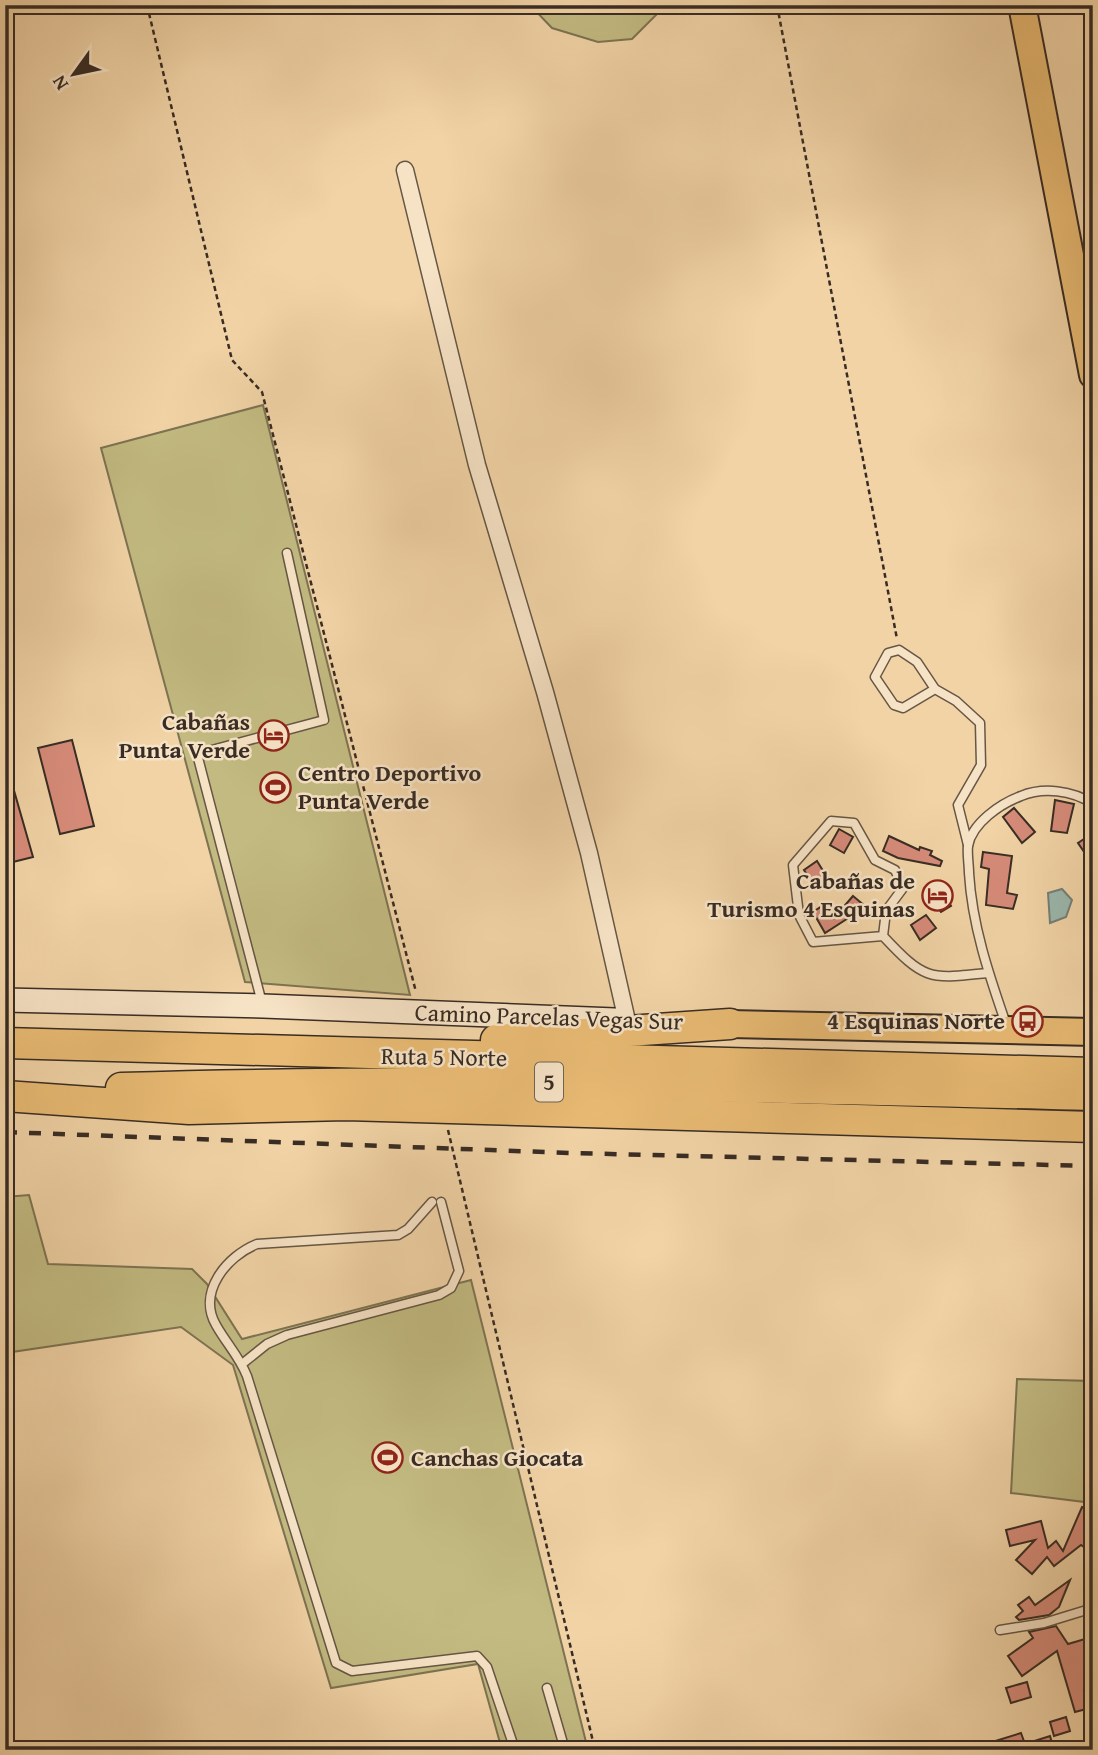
<svg xmlns="http://www.w3.org/2000/svg" width="1098" height="1755" font-family="'Gentium Book Plus',serif">
  <style>
    .green { fill: #c2ba81; stroke: #7d7352; stroke-width: 2 }
    .water { fill: #9bb7ac; stroke: #737f76; stroke-width: 2 }
    .building { fill: #d68b79; stroke: #382c24; stroke-width: 2 }
    .lines { fill: none; stroke-linecap: round; stroke-linejoin: round }
    .lane-casing { stroke: #665644; stroke-width: 11 }
    .street-casing { stroke: #665644; stroke-width: 19 }
    .secondary-casing { stroke: #382c24; stroke-width: 26 }
    .primary-casing { stroke: #382c24; stroke-width: 30 }
    .highway-casing { stroke: #382c24; stroke-width: 33 }
    .path { stroke: #382c24; stroke-width: 2.5; stroke-dasharray: 5 3.5; stroke-linecap: butt }
    .lane { stroke: #f6e2c5; stroke-width: 8 }
    .street { stroke: #f6e2c5; stroke-width: 16 }
    .secondary { stroke: #f6e2c5; stroke-width: 23 }
    .primary { stroke: #e8ba73; stroke-width: 26 }
    .highway { stroke: #e8ba73; stroke-width: 30 }
    .rail { stroke: #382c24; stroke-width: 4.5; stroke-dasharray: 12 12; stroke-linecap: butt }
    .labels { text-anchor: middle; stroke-width: 5; stroke-linejoin: round; paint-order: stroke }
    .shield { fill: #f6e2c5; stroke: #716354; stroke-width: 2 }
    .shield-label { font-size: 23px; font-weight: bold; fill: #382c24 }
    .poi-label { font-size: 24px; font-weight: bold; fill: #382c24; stroke: #f6e2c5; text-anchor: end }
    .street-label { font-size: 24px; fill: #382c24; stroke: #f6e2c5 }
  </style>
  <rect width="100%" height="100%" fill="#f1d3a6"/>
  <filter id="stains"><feTurbulence type="fractalNoise" baseFrequency=".00286" numOctaves="4"/><feColorMatrix values="0 0 0 0 .2 0 0 0 0 .09 0 0 0 0 .02 0 0 0 .5 -.17"/></filter>
  <radialGradient id="worn" r=".72"><stop offset=".6" stop-color="#630" stop-opacity="0"/><stop offset="1" stop-color="#630" stop-opacity=".3"/></radialGradient>
  <!-- green -->
  <g class="green">
    <path d="M530,5H666L632,39L598,42L552,28Z"/>
    <path d="M263,405L410,995L245,982L101,448Z"/>
    <path d="M29,1195L48,1264L192,1269L207,1284L242,1339L471,1280L588,1750H502L478,1664L331,1688L233,1365L181,1327L5,1353V1197Z"/>
    <path d="M1017,1379L1093,1381V1503L1011,1493Z"/>
  </g>
  <!-- water -->
  <path class="water" d="M1062,889L1072,900L1066,917L1050,923L1048,893Z"/>
  <!-- building -->
  <g class="building">
    <path d="M72,740L94,826L60,834L38,748Z"/>
    <path d="M11,780L33,857L5,864V781Z"/>
    <path d="M1055,800L1074,804L1067,833L1051,831Z"/>
    <path d="M1014,808L1035,832L1022,843L1003,817Z"/>
    <path d="M839,829L853,837L844,853L830,845Z"/>
    <path d="M1093,833V865L1078,843Z"/>
    <path d="M889,836L919,850L920,847L932,851L930,855L942,861L940,866L898,858L883,851Z"/>
    <path d="M983,852L1012,856L1007,893L1017,895L1013,909L986,905L989,869L981,867Z"/>
    <path d="M817,861L830,882L817,890L804,870Z"/>
    <path d="M942,890L951,906L941,912L931,897Z"/>
    <path d="M853,896L865,906L855,917L853,915L825,933L813,912L825,904L834,918Z"/>
    <path d="M926,915L936,928L920,940L911,925Z"/>
    <path d="M1082,1507L1093,1512V1527L1084,1547L1081,1545L1054,1566L1047,1557L1032,1574L1016,1560L1035,1540L1010,1546L1006,1530L1041,1521L1048,1548L1056,1541L1063,1551Z"/>
    <path d="M1070,1580L1059,1607L1049,1615L1019,1620L1016,1617L1023,1611L1018,1605L1029,1597L1035,1605Z"/>
    <path d="M1056,1626L1068,1644L1085,1639L1092,1662L1089,1663L1093,1688L1084,1691L1090,1708L1075,1712L1057,1651L1022,1676L1008,1656L1033,1638L1029,1632Z"/>
    <path d="M1027,1682L1031,1697L1011,1703L1006,1688Z"/>
    <path d="M1066,1717L1070,1731L1054,1736L1050,1722Z"/>
    <path d="M1021,1733L1025,1744L1050,1736L1054,1750H977L976,1747Z"/>
  </g>
  <g class="lines">
    <defs>
      <g id="lane">
        <path d="M935,689L917,662L899,650L888,653L875,677L894,705L903,708L935,689L956,701L980,723L981,765L958,805L968,845"/>
        <path d="M5,775L9,774"/>
        <path d="M883,936L886,911L903,888L895,870L875,860L854,823L831,821L793,865L799,915L813,942L883,936C925,981 929,979 988,973"/>
        <path d="M262,1003L197,754L324,720L287,553"/>
        <path d="M1006,1024C989,975 972,925 969,873C969,865 967,854 968,846C972,823 1000,804 1021,796C1043,787 1072,790 1093,804"/>
        <path d="M432,1202L408,1229L398,1235L257,1244C227,1256 197,1292 216,1325C226,1343 239,1356 247,1376L336,1663L352,1671L477,1656L487,1667L515,1750"/>
        <path d="M242,1364L267,1344L287,1335L439,1295L451,1288L459,1271L441,1202"/>
        <path d="M1000,1630L1044,1623L1093,1608"/>
        <path d="M547,1688L565,1750"/>
      </g>
      <path id="street" d="M405,170L477,465L545,692L589,853L627,1021"/>
      <path id="secondary" d="M5,1000L263,1006L615,1020"/>
      <g id="primary">
        <path d="M1022,5L1093,375"/>
        <path d="M730,1024L1093,1032"/>
      </g>
      <g id="highway">
        <path d="M496,1040L730,1024"/>
        <path d="M5,1043L1093,1073"/>
        <path d="M121,1088C445,1078 769,1087 1093,1095"/>
        <path d="M5,1096L189,1109L346,1105L1093,1127"/>
      </g>
    </defs>
    <!-- lane casing -->
    <use href="#lane" class="lane-casing"/>
    <!-- street casing -->
    <use href="#street" class="street-casing"/>
    <!-- secondary casing -->
    <use href="#secondary" class="secondary-casing"/>
    <!-- primary casing -->
    <use href="#primary" class="primary-casing"/>
    <!-- highway casing -->
    <use href="#highway" class="highway-casing"/>
    <!-- path -->
    <g class="path">
      <path d="M147,5L232,360L262,392L416,992"/>
      <path d="M777,5L897,639"/>
      <path d="M1087,393L1093,423"/>
      <path d="M448,1130L595,1750"/>
    </g>
    <!-- lane -->
    <use href="#lane" class="lane"/>
    <!-- street -->
    <use href="#street" class="street"/>
    <!-- secondary -->
    <use href="#secondary" class="secondary"/>
    <!-- primary -->
    <use href="#primary" class="primary"/>
    <!-- highway -->
    <use href="#highway" class="highway"/>
    <!-- rail -->
    <path class="rail" d="M5,1132L571,1153L1093,1166"/>
  </g>
  <!-- icons -->
  <defs>
    <symbol id="hotel-ring" viewBox="-11 -11 22 22"><circle r="9.5" fill="#f6e2c5" stroke="#8f2418" stroke-width="1.5"/><path d="M-6-4.5h1.5V1H6V5H4.5V3h-9V5H-6ZM-4 0a1.8 1.8 0 1 1 3.6 0ZM.5 0V-2.5h3Q6-2.5 6 0Z" fill="#8f2418"/></symbol>
    <symbol id="stadium-ring" viewBox="-11 -11 22 22"><circle r="9.5" fill="#f6e2c5" stroke="#8f2418" stroke-width="1.5"/><path d="M0-5a6.5 5 0 1 0 0 10a6.5 5 0 1 0 0-10ZM-3.5-1.8h7v3.6h-7Z" fill="#8f2418"/></symbol>
    <symbol id="bus-ring" viewBox="-11 -11 22 22"><circle r="9.5" fill="#f6e2c5" stroke="#8f2418" stroke-width="1.5"/><path d="M-5-6H5V4H4V6H2V4H-2V6H-4V4H-5ZM-3.5-4V0h7V-4ZM-3.5 1.2v1.5H-2V1.2ZM2 1.2v1.5H3.5V1.2Z" fill="#8f2418"/></symbol>
  </defs>
  <g fill-rule="evenodd">
    <use href="#hotel-ring" x="256" y="718" width="35" height="35"/>
    <use href="#stadium-ring" x="258" y="770" width="35" height="35"/>
    <use href="#hotel-ring" x="920" y="878" width="35" height="35"/>
    <use href="#bus-ring" x="1010" y="1004" width="35" height="35"/>
    <use href="#stadium-ring" x="370" y="1440" width="35" height="35"/>
  </g>
  <g class="labels">
    <!-- shield labels -->
    <rect class="shield" x="535" y="1062.5" width="28" height="39" rx="5"/>
    <g class="shield-label">
      <text x="549" y="1090">5</text>
    </g>
    <!-- poi labels -->
    <g class="poi-label">
      <text x="250" y="730">Cabañas<tspan x="250" dy="28">Punta Verde</tspan></text>
      <text x="298" y="781" text-anchor="start">Centro Deportivo<tspan x="298" dy="28">Punta Verde</tspan></text>
      <text x="915" y="889">Cabañas de<tspan x="915" dy="28">Turismo 4 Esquinas</tspan></text>
      <text x="1005" y="1029">4 Esquinas Norte</text>
      <text x="411" y="1466" text-anchor="start">Canchas Giocata</text>
    </g>
    <!-- street labels -->
    <g class="street-label">
      <text transform="translate(549 1017) rotate(2)" y="8">Camino Parcelas Vegas Sur</text>
      <text transform="translate(444 1057) rotate(1)" y="8">Ruta 5 Norte</text>
    </g>
  </g>
  <!-- margin -->
  <rect width="1098" height="1755" fill="none" stroke="#f1d3a6" stroke-width="28"/>
  <rect x="7" y="7" width="1084" height="1741" fill="none" stroke="#382c24" stroke-width="3.5"/>
  <rect x="14" y="14" width="1070" height="1727" fill="none" stroke="#382c24" stroke-width="2"/>
  <!-- north arrow -->
  <g transform="translate(74 74) rotate(237)" stroke="#f6e2c5" stroke-width="5" paint-order="stroke">
  <path d="M0-5L12 26L0 18L-12 26Z" fill="#382c24"/>
  <text y="-10" font-size="19" font-weight="bold" text-anchor="middle" fill="#382c24">N</text>
  </g>
  <rect width="100%" height="100%" filter="url(#stains)"/>
  <rect width="100%" height="100%" fill="url(#worn)"/>
</svg>
